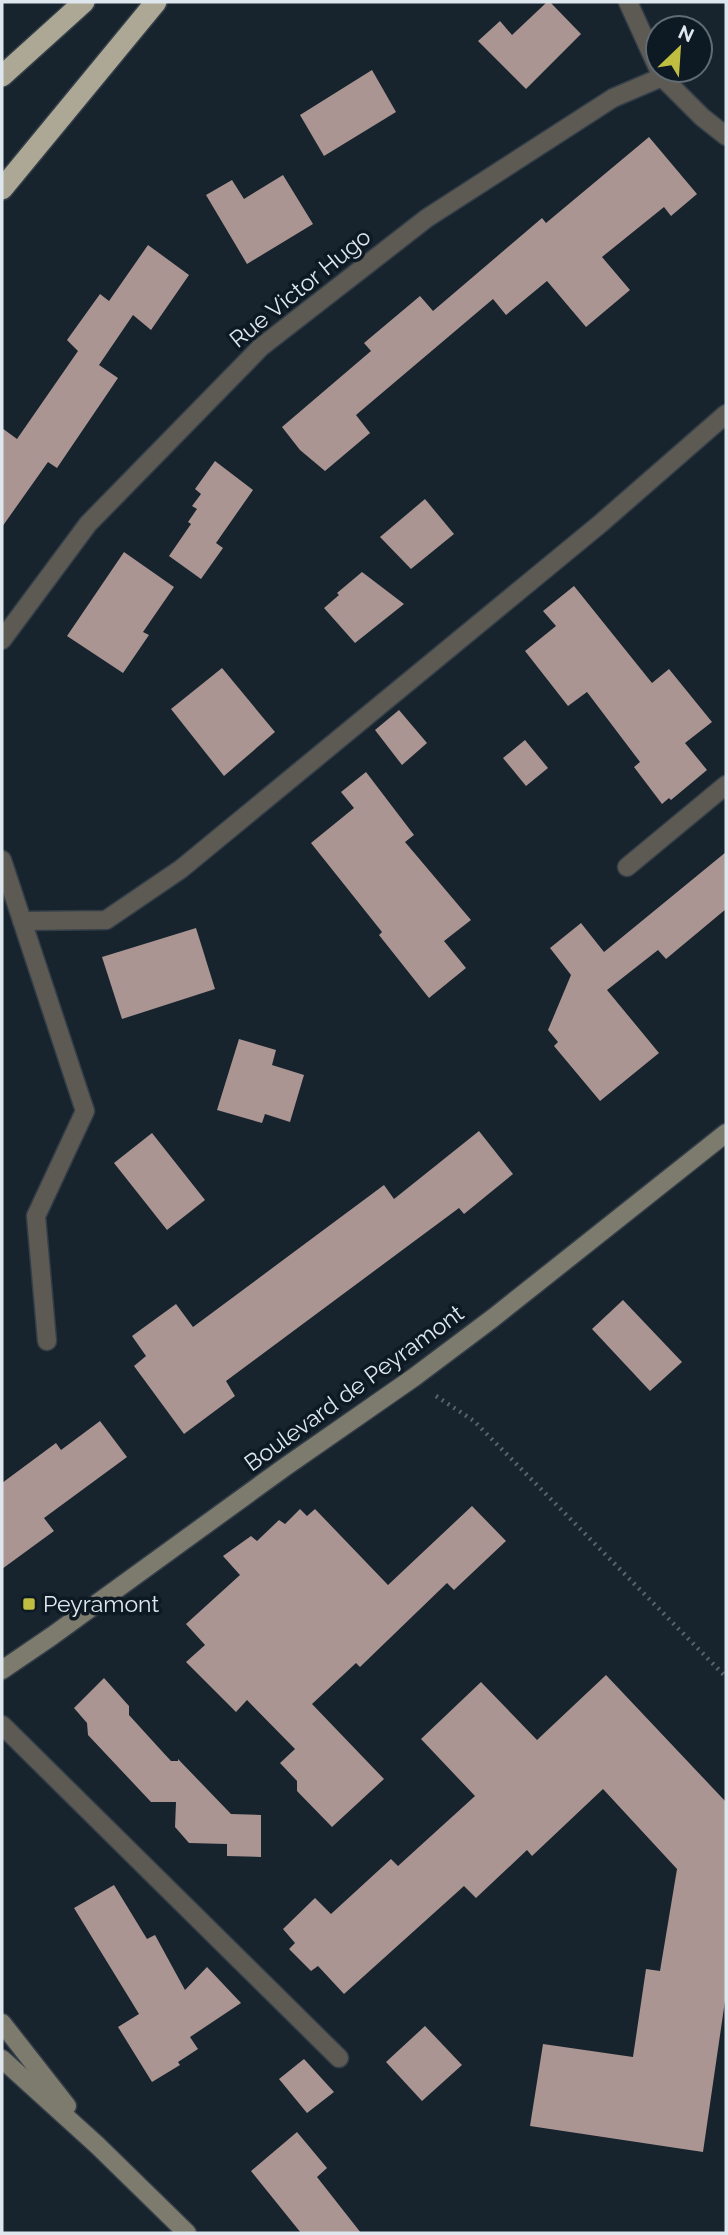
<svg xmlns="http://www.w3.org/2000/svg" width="728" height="2235" font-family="Raleway,sans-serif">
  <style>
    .building { fill: #aa9593 }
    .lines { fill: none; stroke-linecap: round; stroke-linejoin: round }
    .lane-casing { stroke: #333e48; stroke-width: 21 }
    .street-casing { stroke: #333e48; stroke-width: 21 }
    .secondary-casing { stroke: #333e48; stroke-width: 21 }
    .highway-casing { stroke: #333e48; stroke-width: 24 }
    .path { stroke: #58636c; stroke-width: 4.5; stroke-dasharray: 2 5; stroke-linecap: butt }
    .lane { stroke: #5c5a53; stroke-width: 18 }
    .street { stroke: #5c5a53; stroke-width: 18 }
    .secondary { stroke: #7d7a6e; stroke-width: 18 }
    .highway { stroke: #ada896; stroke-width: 21 }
    .poi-dot { fill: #c0be41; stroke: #0d1923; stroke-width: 2.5 }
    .labels { text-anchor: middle; stroke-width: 7; stroke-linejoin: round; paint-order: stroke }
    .street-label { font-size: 23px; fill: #dfe7ee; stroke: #0d1923 }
    .poi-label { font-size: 23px; fill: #dfe7ee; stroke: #0d1923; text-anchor: start }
  </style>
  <rect width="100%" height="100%" fill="#17232d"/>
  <!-- building -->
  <g class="building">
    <path d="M547,2H550L581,34L526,89L478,41L500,21L512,35Z"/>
    <path d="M372,70L396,112L324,156L300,115Z"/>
    <path d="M649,137L697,194L671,216L664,207L602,257L630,290L586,327L547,281L506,315L493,299L356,415L370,433L325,471L300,450L282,427L371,351L364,343L420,296L433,311L542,218L546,223Z"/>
    <path d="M283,175L313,224L247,264L206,195L232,180L244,199Z"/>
    <path d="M148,245L189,275L151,330L133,315L99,365L118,378L57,468L48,462L2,527V428L17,439L78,351L67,340L100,294L109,301Z"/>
    <path d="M215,461L253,490L216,543L223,548L201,579L169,556L191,524L188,522L197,509L192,506L201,494L195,489Z"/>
    <path d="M425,499L454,534L411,569L380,537Z"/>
    <path d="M124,552L174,587L143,632L149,635L123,673L67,636Z"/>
    <path d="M362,572L404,604L355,643L324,608L339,595L337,593Z"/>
    <path d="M574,586L652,683L669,669L712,722L685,743L707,770L671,800L669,798L662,804L634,767L640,762L587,692L568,706L525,651L556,626L543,611Z"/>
    <path d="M222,668L275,732L224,776L171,709Z"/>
    <path d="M399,710L427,743L402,765L375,730Z"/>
    <path d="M525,740L548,768L526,786L503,758Z"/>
    <path d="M366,772L414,835L405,842L471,920L444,941L466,968L429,998L379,935L382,932L311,843L354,808L341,792Z"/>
    <path d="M726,852V909L666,959L658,950L607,990L659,1053L600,1101L554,1046L558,1042L548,1030L571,975L550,948L581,923L604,952Z"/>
    <path d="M196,928L215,989L122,1019L102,957Z"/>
    <path d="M239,1039L276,1050L272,1065L304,1075L290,1122L265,1114L262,1123L217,1110Z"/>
    <path d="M479,1131L513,1174L464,1214L459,1208L226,1381L235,1396L184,1434L134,1366L146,1356L132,1336L176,1304L193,1327L384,1185L394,1199Z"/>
    <path d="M152,1133L205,1200L167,1230L114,1163Z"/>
    <path d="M623,1300L682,1362L650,1391L592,1329Z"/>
    <path d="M100,1421L127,1457L44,1518L54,1531L2,1569V1483L56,1443L61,1450Z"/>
    <path d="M472,1506L506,1541L454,1590L447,1583L360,1667L356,1663L312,1704L384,1779L332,1827L297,1791V1781L280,1763L295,1749L247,1700L236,1712L186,1662L205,1645L186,1624L240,1575L223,1556L251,1536L257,1541L279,1520L285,1524L300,1509L307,1516L315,1509L388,1585Z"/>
    <path d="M606,1675L726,1802V1994L703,2152L530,2126L543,2044L633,2057L646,1969L660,1971L677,1869L603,1789L532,1856L527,1850L476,1898L464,1886L344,1994L318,1966L311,1971L289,1949L295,1943L283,1929L315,1898L331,1914L391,1859L398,1866L475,1796L421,1739L481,1682L537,1740Z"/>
    <path d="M104,1678L129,1706V1715L159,1748L171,1761H178V1759L231,1814L261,1815V1857L227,1856V1844L189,1843L175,1827L176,1802H151L88,1735L87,1723L74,1708Z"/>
    <path d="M114,1885L147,1939L155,1935L185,1990L207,1967L241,2003L190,2037L198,2049L178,2062L180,2065L152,2082L118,2027L139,2014L74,1908Z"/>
    <path d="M425,2026L462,2065L422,2101L386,2062Z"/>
    <path d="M304,2059L334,2092L307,2113L279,2079Z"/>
    <path d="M297,2132L327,2168L317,2177L361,2233H301L251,2171Z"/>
  </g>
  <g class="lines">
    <defs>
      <path id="lane" d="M2,1725L339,2058"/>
      <g id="street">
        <path d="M628,2L658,68"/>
        <path d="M659,70L662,77L702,117L726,136"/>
        <path d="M2,640L88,524L261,347L427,218L613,98L662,77"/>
        <path d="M2,860L85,1111L36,1216L47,1341"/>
        <path d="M627,867L726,785"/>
        <path d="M22,921L106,920L181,869L600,524L726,414"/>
      </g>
      <g id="secondary">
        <path d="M2,1670L52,1636L285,1467L413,1378L493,1318L726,1133"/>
        <path d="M2,2023L67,2106"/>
        <path d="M2,2059L97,2145L187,2233"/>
      </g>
      <g id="highway">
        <path d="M2,76L84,2"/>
        <path d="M2,189L156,2"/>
      </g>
    </defs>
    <!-- lane casing -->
    <use href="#lane" class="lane-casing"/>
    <!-- street casing -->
    <use href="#street" class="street-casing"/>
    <!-- secondary casing -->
    <use href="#secondary" class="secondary-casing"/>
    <!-- highway casing -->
    <use href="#highway" class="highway-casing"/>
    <!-- path -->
    <path class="path" d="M436,1396L474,1421L726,1677"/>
    <!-- lane -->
    <use href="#lane" class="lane"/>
    <!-- street -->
    <use href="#street" class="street"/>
    <!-- secondary -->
    <use href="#secondary" class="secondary"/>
    <!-- highway -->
    <use href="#highway" class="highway"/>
  </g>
  <!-- markers -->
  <rect class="poi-dot" x="22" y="1597" width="14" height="14" rx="3.5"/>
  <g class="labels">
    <!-- street labels -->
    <g class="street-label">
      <text transform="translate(300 288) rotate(-39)" y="8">Rue Victor Hugo</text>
      <text transform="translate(354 1388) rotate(-36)" y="8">Boulevard de Peyramont</text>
    </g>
    <!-- poi labels -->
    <g class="poi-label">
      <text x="43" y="1612">Peyramont</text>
    </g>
  </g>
  <!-- border -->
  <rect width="728" height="2235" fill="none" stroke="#dfe7ee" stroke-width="7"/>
  <!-- north arrow -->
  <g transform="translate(679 49) rotate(25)"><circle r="33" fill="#0d1923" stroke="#616b74" stroke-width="2"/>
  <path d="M0-5L12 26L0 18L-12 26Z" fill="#c0be41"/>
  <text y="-10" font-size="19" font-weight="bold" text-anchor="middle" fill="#dfe7ee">N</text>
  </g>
</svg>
